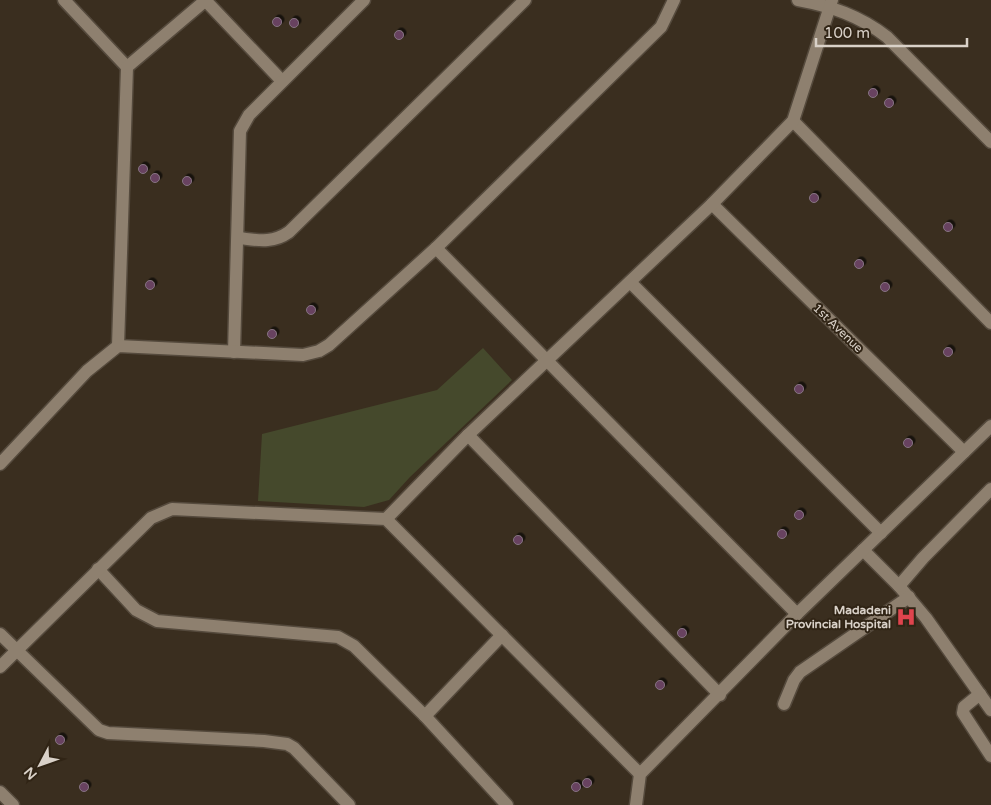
<svg xmlns="http://www.w3.org/2000/svg" width="991" height="805" font-family="'Varela Round',sans-serif">
  <style>
    .green { fill: #45492c }
    .building { fill: #674260; stroke: #867482; filter: url(#shadow) }
    .lines { fill: none; stroke-linecap: round; stroke-linejoin: round }
    .minor-casing { stroke: #554a3d; stroke-width: 15 }
    .minor { stroke: #8e806f; stroke-width: 12 }
    .labels { text-anchor: middle; stroke-width: 4; stroke-linejoin: round; paint-order: stroke }
    .street-label { font-size: 12px; fill: #d9d1c8; stroke: #302415 }
    .poi-label { font-size: 12px; font-weight: bold; fill: #d9d1c8; stroke: #302415; text-anchor: end }
  </style>
  <defs>
    <filter id="shadow"><feDropShadow dx="2.5" dy="-2.5" stdDeviation="0" flood-color="#0009"/></filter>
  </defs>
  <rect width="100%" height="100%" fill="#3a2e1f"/>
  <!-- green -->
  <path class="green" d="M483,348L512,380L410,477L389,500L364,507L258,501L262,434L437,390Z"/>
  <!-- building -->
  <g class="building">
    <circle cx="277" cy="22" r="4.5"/>
    <circle cx="294" cy="23" r="4.5"/>
    <circle cx="399" cy="35" r="4.5"/>
    <circle cx="873" cy="93" r="4.5"/>
    <circle cx="889" cy="103" r="4.5"/>
    <circle cx="143" cy="169" r="4.5"/>
    <circle cx="155" cy="178" r="4.5"/>
    <circle cx="187" cy="181" r="4.5"/>
    <circle cx="814" cy="198" r="4.5"/>
    <circle cx="948" cy="227" r="4.5"/>
    <circle cx="859" cy="264" r="4.5"/>
    <circle cx="150" cy="285" r="4.5"/>
    <circle cx="885" cy="287" r="4.5"/>
    <circle cx="311" cy="310" r="4.5"/>
    <circle cx="272" cy="334" r="4.5"/>
    <circle cx="948" cy="352" r="4.5"/>
    <circle cx="799" cy="389" r="4.5"/>
    <circle cx="908" cy="443" r="4.5"/>
    <circle cx="799" cy="515" r="4.5"/>
    <circle cx="782" cy="534" r="4.5"/>
    <circle cx="518" cy="540" r="4.5"/>
    <circle cx="682" cy="633" r="4.5"/>
    <circle cx="660" cy="685" r="4.5"/>
    <circle cx="60" cy="740" r="4.5"/>
    <circle cx="587" cy="783" r="4.5"/>
    <circle cx="576" cy="787" r="4.5"/>
    <circle cx="84" cy="787" r="4.5"/>
  </g>
  <g class="lines">
    <defs>
      <g id="minor">
        <path d="M64,0L127,67L118,346"/>
        <path d="M798,0C831,6 860,16 887,37L991,142"/>
        <path d="M206,1L282,81"/>
        <path d="M127,67L206,0"/>
        <path d="M793,121L991,323"/>
        <path d="M712,204L964,452"/>
        <path d="M239,238C257,240 272,244 289,232L525,0"/>
        <path d="M436,248L797,614"/>
        <path d="M630,282L881,533"/>
        <path d="M234,352L240,131L249,115L364,0"/>
        <path d="M468,435L720,695"/>
        <path d="M0,464L87,371L118,346L303,355L319,351L329,345L436,248L661,27L674,0"/>
        <path d="M991,489L923,558L899,586L926,618L991,710"/>
        <path d="M386,519L468,435L712,204L793,121L832,0"/>
        <path d="M863,550L899,586"/>
        <path d="M98,569L136,610L157,621L338,637L354,646L425,716L507,805"/>
        <path d="M0,634L99,730L108,733L264,741L287,744L294,748L349,805"/>
        <path d="M0,667L151,518L172,509L386,519L640,774"/>
        <path d="M980,694L964,707L963,713L991,756"/>
        <path d="M784,704L794,680L800,672L909,597"/>
        <path d="M425,716L502,635"/>
        <path d="M0,792L13,805"/>
        <path d="M636,805L640,774L797,614L991,426"/>
      </g>
    </defs>
    <!-- minor casing -->
    <use href="#minor" class="minor-casing"/>
    <!-- minor -->
    <use href="#minor" class="minor"/>
  </g>
  <!-- icons -->
  <defs>
    <symbol id="hospital-bare" viewBox="-9 -9 18 18"><path d="M-5-5h3v3.5h4V-5h3V5h-3V1.5h-4V5h-3Z" fill="#e0444e" stroke="#302415" stroke-width="2.5" paint-order="stroke"/></symbol>
  </defs>
  <g fill-rule="evenodd">
    <use href="#hospital-bare" x="892" y="603" width="28" height="28"/>
  </g>
  <g class="labels">
    <!-- street labels -->
    <g class="street-label">
      <text transform="translate(838 328) rotate(44)" y="4">1st Avenue</text>
    </g>
    <!-- poi labels -->
    <g class="poi-label">
      <text x="891" y="614">Madadeni<tspan x="891" dy="14">Provincial Hospital</tspan></text>
    </g>
  </g>
  <!-- north arrow -->
  <g transform="translate(40 765) rotate(229)" stroke="#302415" stroke-width="4" paint-order="stroke">
  <path d="M0-4L9 19L0 12L-9 19Z" fill="#d9d1c8"/>
  <text y="-8" font-size="14" font-weight="bold" text-anchor="middle" fill="#d9d1c8">N</text>
  </g>
  <!-- scale -->
  <path d="M816 38v8h151v-8" fill="none" stroke="#d9d1c8" stroke-width="2.5"/>
  <text x="824" y="38" font-size="15" fill="#d9d1c8" stroke="#302415" stroke-width="4" paint-order="stroke">100 m</text>
</svg>
